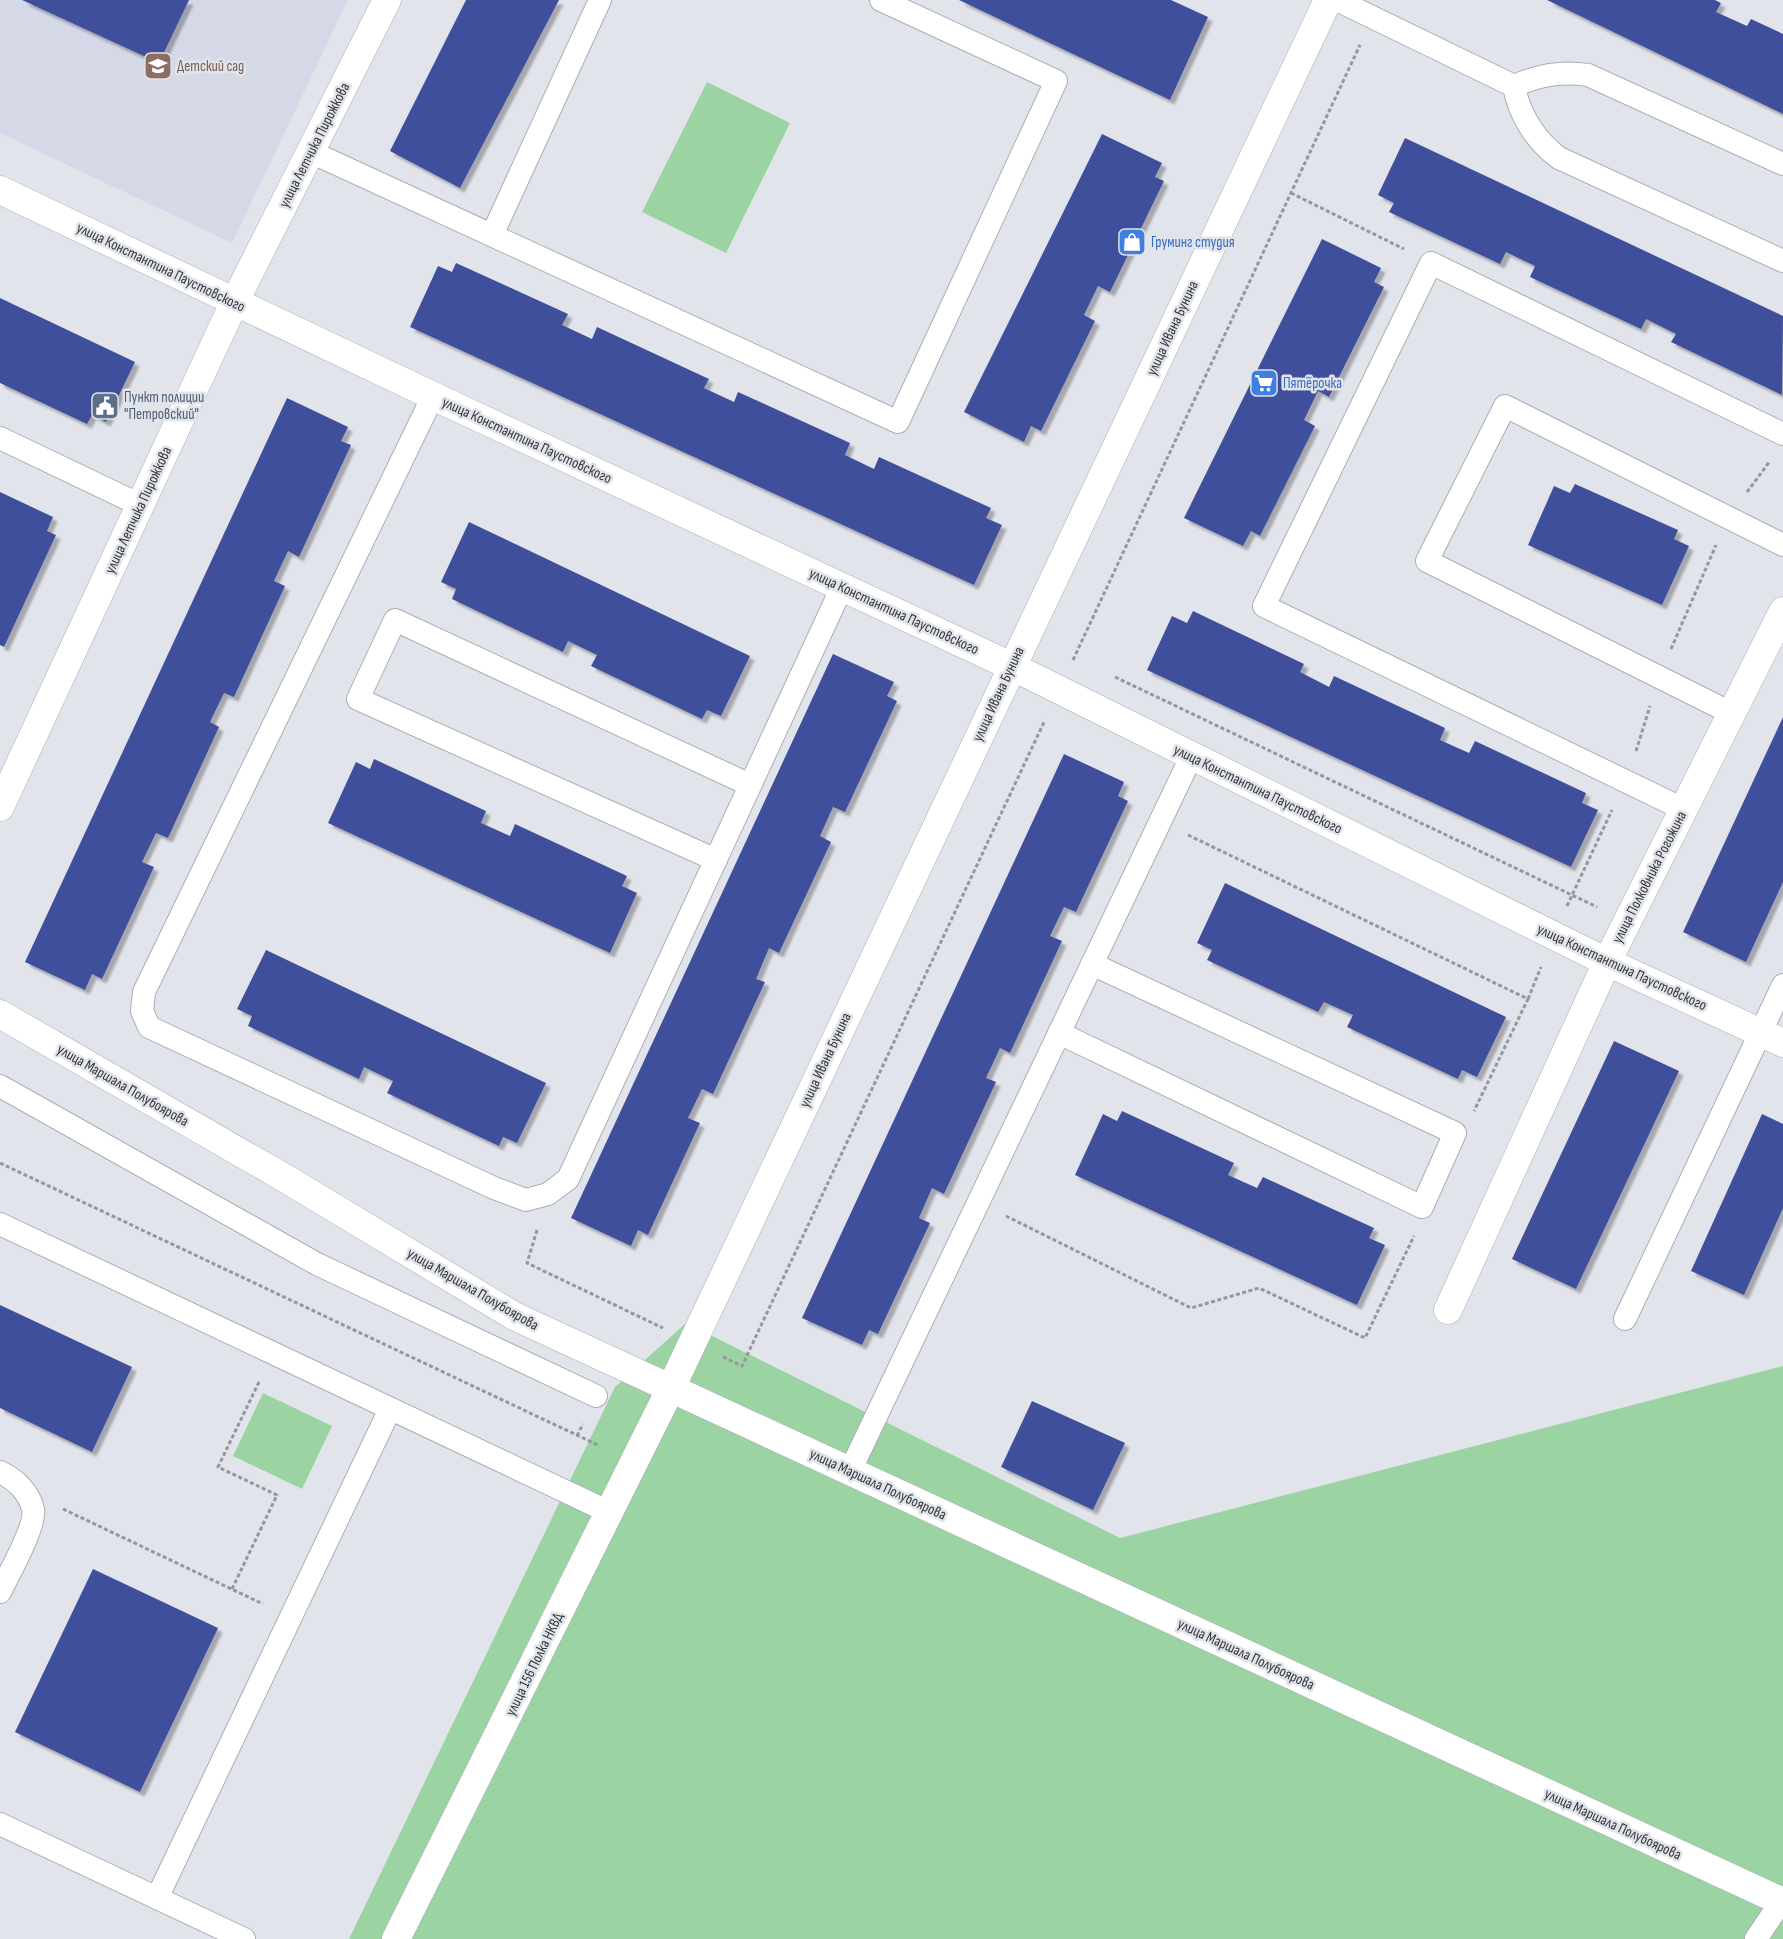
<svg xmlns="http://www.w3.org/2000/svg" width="1783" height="1939" font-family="'Sofia Sans Condensed',sans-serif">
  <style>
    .built { fill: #d5d9e7 }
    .green { fill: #9bd3a3 }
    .building { fill: #404f9b; filter: url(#shadow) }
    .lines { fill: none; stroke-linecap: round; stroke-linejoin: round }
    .service-casing { stroke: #acaeb5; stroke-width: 24 }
    .minor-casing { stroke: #acaeb5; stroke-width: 29 }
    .path { stroke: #95979c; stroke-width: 3; stroke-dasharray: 4 2.5; stroke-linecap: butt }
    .service { stroke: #fff; stroke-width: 22 }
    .minor { stroke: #fff; stroke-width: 28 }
    .labels { text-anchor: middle; stroke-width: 5; stroke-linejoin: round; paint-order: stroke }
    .education-label { font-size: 15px; fill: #785e54; stroke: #e1e4eb; text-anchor: start }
    .street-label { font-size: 15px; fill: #343538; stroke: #e1e4eb }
    .shop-label { font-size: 15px; fill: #366cbe; stroke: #e1e4eb; text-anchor: start }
    .service-label { font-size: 15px; fill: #4e5e75; stroke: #e1e4eb; text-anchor: start }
  </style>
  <defs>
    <filter id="shadow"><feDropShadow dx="4.5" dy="4.5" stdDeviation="1" flood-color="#0004"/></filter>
  </defs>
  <rect width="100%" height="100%" fill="#e1e4eb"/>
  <!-- built -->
  <path class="built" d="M0,0H348L232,243L0,133Z"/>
  <!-- green -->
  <g class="green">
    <path d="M707,82L790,123L726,253L642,212Z"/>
    <path d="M686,1323L1120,1538L1783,1366V1939H349L615,1387Z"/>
    <path d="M263,1393L332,1426L302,1489L233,1456Z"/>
  </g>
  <!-- building -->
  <g class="building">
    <path d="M22,0H189L159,63Z"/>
    <path d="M466,0H559L460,188L390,151Z"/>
    <path d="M959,0H1171L1208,17L1170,100Z"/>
    <path d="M1547,0H1715L1721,3L1716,12L1747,26L1751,19L1783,34V114Z"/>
    <path d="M1102,134L1162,163L1155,177L1164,181L1110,292L1098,286L1084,315L1095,321L1041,431L1031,426L1024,442L964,412Z"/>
    <path d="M1405,138L1783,316L1782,395L1671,342L1676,334L1646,319L1641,329L1530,277L1535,266L1506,252L1500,264L1389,212L1394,203L1378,195Z"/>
    <path d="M1322,239L1381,268L1374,282L1384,287L1329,397L1318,391L1304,420L1315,426L1260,536L1251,531L1243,546L1184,518Z"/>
    <path d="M456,263L568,314L562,325L592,339L597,327L709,379L704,388L734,402L738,392L850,443L845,455L874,469L879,457L991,508L986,518L1002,525L974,585L410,327L438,266L452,272Z"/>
    <path d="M0,298L135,362L106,422L92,415L87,424L0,383Z"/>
    <path d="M287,398L348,427L341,441L351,445L299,557L288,551L274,581L285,586L234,697L224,693L210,722L219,727L168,838L156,833L142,862L154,867L102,979L92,974L85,990L25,962Z"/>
    <path d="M1575,484L1678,530L1674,539L1689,546L1662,605L1528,545L1554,486L1570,493Z"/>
    <path d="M0,492L53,517L47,531L56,535L4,647L0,645Z"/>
    <path d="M469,522L750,656L721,716L707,710L702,719L591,666L597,655L568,641L563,652L452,599L456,589L441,582Z"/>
    <path d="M1193,611L1304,664L1300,672L1329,687L1334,676L1445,728L1440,740L1469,753L1475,741L1586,793L1582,803L1598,810L1571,867L1147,670L1172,616L1187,623Z"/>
    <path d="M833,654L894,682L887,696L897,701L845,812L833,807L820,836L831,842L779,953L769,948L756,979L765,982L713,1094L702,1089L688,1118L700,1123L648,1235L638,1230L631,1246L571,1218Z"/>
    <path d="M1783,717V882L1746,962L1683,932Z"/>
    <path d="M1064,754L1124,782L1118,796L1128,801L1076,912L1064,907L1050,936L1062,941L1010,1053L1000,1048L986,1078L996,1082L944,1194L932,1188L919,1218L930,1223L878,1334L869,1330L862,1345L802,1318Z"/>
    <path d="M374,759L486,811L481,823L510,836L515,824L627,876L622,886L637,893L610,953L328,823L356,762L370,769Z"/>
    <path d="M1225,883L1506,1017L1477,1077L1462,1070L1458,1079L1347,1027L1353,1015L1324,1002L1318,1012L1207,960L1212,950L1197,943Z"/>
    <path d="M266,950L546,1083L517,1143L503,1137L499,1146L387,1093L393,1081L364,1067L359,1079L248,1026L252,1016L237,1009Z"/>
    <path d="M1614,1041L1679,1071L1576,1289L1512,1259Z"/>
    <path d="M1122,1111L1234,1163L1228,1175L1257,1188L1263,1177L1374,1228L1369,1238L1385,1245L1357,1305L1075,1175L1103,1114L1117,1121Z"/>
    <path d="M1762,1114L1783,1124V1208L1744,1295L1691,1271Z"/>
    <path d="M0,1305L132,1367L92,1452L0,1408Z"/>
    <path d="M1032,1401L1125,1443L1093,1510L1001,1467Z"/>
    <path d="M93,1569L218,1628L140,1792L15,1732Z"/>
  </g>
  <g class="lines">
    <defs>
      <g id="service">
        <path d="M1337,0L1514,86"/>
        <path d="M311,152L898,422L1056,81L881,0"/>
        <path d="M1783,164L1588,75C1561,71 1539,75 1514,86C1519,115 1536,141 1559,158L1783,261"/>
        <path d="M492,235L600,0"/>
        <path d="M433,396L144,992L142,1011L149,1027L494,1188L526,1200L548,1194L568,1179L842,587"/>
        <path d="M0,438L140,505"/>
        <path d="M1731,713L1427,561L1505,406L1783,545"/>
        <path d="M1683,809L1264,606L1431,263L1783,434"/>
        <path d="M716,860L358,699L395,620L750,785"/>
        <path d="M1059,1033L1422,1207L1455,1133L1092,964"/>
        <path d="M0,1086L317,1264L596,1396"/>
        <path d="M0,1224L609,1512"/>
        <path d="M1625,1319L1783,985"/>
        <path d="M850,1471L1191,757"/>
        <path d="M0,1472C15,1479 29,1492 33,1509C37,1524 8,1576 0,1592"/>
        <path d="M0,1824L244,1939"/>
        <path d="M157,1898L390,1409"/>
        <path d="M1756,1939L1781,1902"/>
      </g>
      <g id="minor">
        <path d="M0,190L433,396L1011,666L1607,962L1783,1043"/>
        <path d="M0,807L234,303L387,0"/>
        <path d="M0,1014L288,1180L514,1316L1783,1902"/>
        <path d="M1448,1310L1607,962L1783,611"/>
        <path d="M396,1939L671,1388L1328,0"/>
      </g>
    </defs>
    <!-- service casing -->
    <use href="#service" class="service-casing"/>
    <!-- minor casing -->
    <use href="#minor" class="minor-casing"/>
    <!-- path -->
    <g class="path">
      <path d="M1291,193L1404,249"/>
      <path d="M1747,492L1770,461"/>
      <path d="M1671,649L1716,545"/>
      <path d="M1073,660L1360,45"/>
      <path d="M1115,677L1597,907"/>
      <path d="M1636,751L1650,706"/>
      <path d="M1188,835L1528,999L1474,1111"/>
      <path d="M1567,906L1612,810"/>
      <path d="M1528,999L1541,967"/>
      <path d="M0,1163L600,1446"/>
      <path d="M1006,1216L1191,1308L1259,1288L1365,1338L1414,1236"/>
      <path d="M537,1230L527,1263L663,1328"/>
      <path d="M723,1357L742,1366L1045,720"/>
      <path d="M577,1436L583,1424"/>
      <path d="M63,1509L263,1604"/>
      <path d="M232,1589L277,1495L218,1467L260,1380"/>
    </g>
    <!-- service -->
    <use href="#service" class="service"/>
    <!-- minor -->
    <use href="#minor" class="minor"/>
  </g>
  <!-- icons -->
  <defs>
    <symbol id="school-square" viewBox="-11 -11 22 22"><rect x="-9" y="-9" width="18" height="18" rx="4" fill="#8d6e63" stroke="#e1e4eb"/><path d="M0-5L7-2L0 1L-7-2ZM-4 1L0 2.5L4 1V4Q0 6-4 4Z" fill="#fff"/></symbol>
    <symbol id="shop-square" viewBox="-11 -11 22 22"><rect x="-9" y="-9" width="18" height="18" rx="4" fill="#3f7fe0" stroke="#e1e4eb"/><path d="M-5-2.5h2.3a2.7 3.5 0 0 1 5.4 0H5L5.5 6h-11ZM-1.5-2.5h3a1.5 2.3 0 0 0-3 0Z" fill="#fff"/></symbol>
    <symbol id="supermarket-square" viewBox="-11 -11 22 22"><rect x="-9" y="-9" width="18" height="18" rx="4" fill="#3f7fe0" stroke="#e1e4eb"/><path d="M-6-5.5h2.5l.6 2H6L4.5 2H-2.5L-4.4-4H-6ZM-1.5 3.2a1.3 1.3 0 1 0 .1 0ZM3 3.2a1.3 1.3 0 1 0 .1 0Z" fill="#fff"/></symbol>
    <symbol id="civic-square" viewBox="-11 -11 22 22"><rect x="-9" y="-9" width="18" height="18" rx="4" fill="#5c6f8a" stroke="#e1e4eb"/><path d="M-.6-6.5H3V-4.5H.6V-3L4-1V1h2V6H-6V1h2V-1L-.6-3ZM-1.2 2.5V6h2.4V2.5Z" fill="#fff"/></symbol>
  </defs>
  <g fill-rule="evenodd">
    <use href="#school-square" x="142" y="50" width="32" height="32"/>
    <use href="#shop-square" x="1116" y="226" width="32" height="32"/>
    <use href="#supermarket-square" x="1248" y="367" width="32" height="32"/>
    <use href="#civic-square" x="89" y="390" width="32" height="32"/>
  </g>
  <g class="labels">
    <!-- education labels -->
    <g class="education-label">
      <text x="177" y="71">Детский сад</text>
    </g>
    <!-- street labels -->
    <g class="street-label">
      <text transform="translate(314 145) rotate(-63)" y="5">улица Летчика Пирожкова</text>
      <text transform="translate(161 267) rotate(26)" y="5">улица Константина Паустовского</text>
      <text transform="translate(1172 328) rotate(-65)" y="5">улица Ивана Бунина</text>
      <text transform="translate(527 440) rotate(25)" y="5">улица Константина Паустовского</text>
      <text transform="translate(138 510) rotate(-65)" y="5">улица Летчика Пирожкова</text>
      <text transform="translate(894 611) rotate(25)" y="5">улица Константина Паустовского</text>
      <text transform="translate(998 694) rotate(-65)" y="5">улица Ивана Бунина</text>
      <text transform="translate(1258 789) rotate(26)" y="5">улица Константина Паустовского</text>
      <text transform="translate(1649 877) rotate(-63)" y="5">улица Полковника Рогожина</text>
      <text transform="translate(1622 967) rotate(25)" y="5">улица Константина Паустовского</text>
      <text transform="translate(825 1060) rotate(-65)" y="5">улица Ивана Бунина</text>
      <text transform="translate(123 1085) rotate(30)" y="5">улица Маршала Полубоярова</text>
      <text transform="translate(473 1289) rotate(30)" y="5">улица Маршала Полубоярова</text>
      <text transform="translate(878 1484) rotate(25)" y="5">улица Маршала Полубоярова</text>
      <text transform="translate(1246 1654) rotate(25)" y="5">улица Маршала Полубоярова</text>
      <text transform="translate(534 1664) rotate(-64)" y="5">улица 156 Полка НКВД</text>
      <text transform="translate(1613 1824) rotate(25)" y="5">улица Маршала Полубоярова</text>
    </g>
    <!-- shop labels -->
    <g class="shop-label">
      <text x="1151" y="247">Груминг студия</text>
      <text x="1283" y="388">Пятёрочка</text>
    </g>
    <!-- service labels -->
    <g class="service-label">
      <text x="124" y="402">Пункт полиции<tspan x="124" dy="17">"Петровский"</tspan></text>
    </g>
  </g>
</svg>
